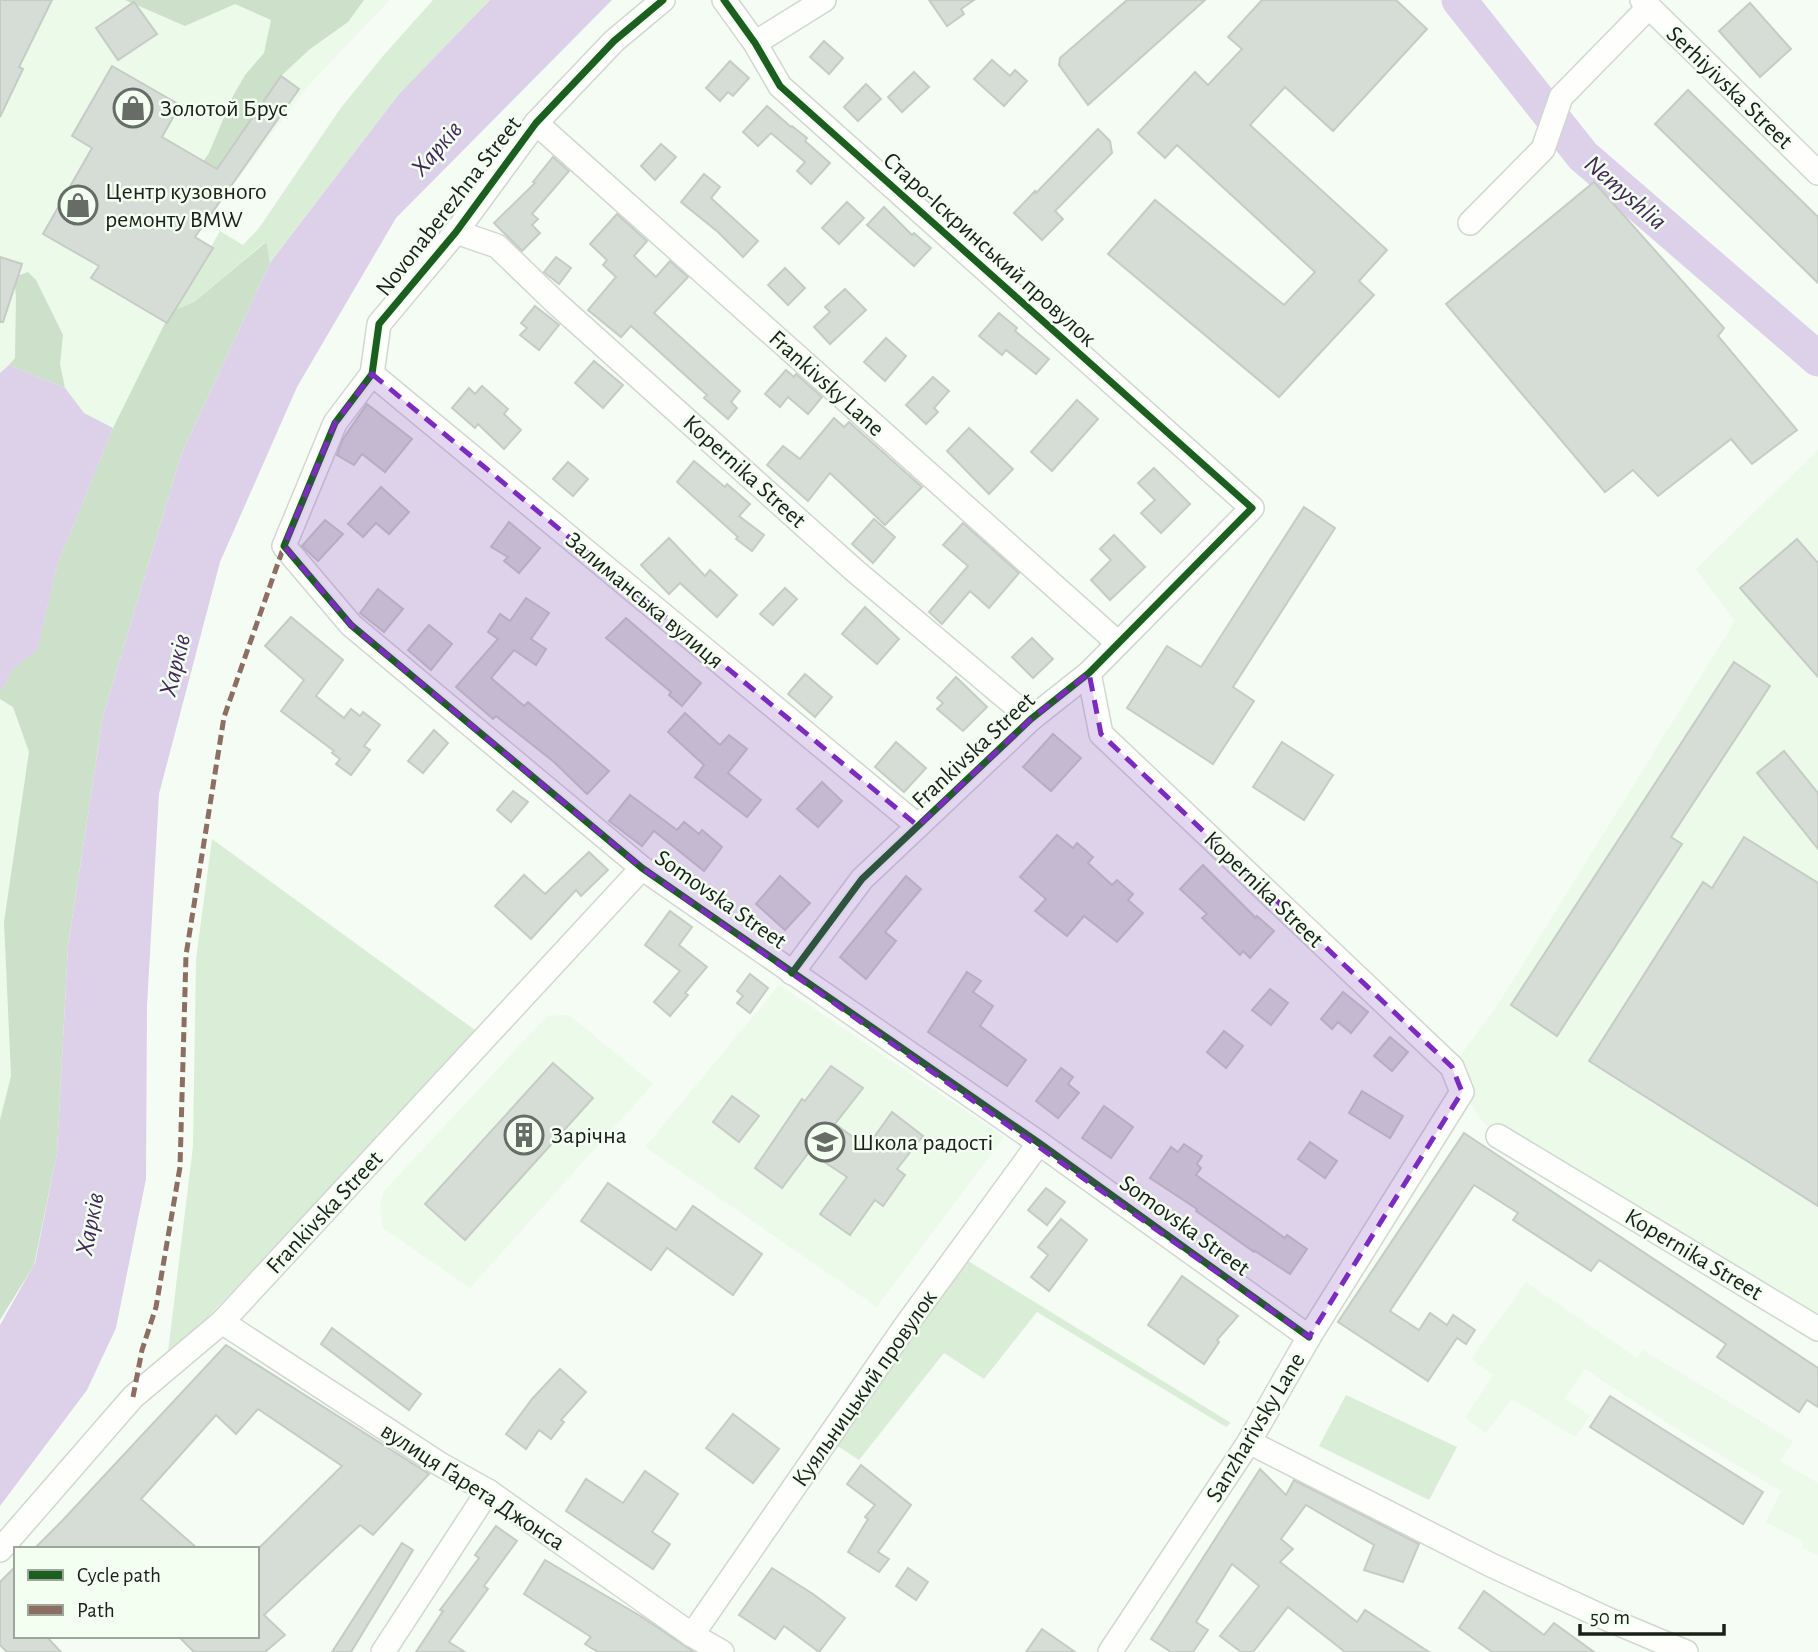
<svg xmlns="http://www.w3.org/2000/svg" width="1818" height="1652" font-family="'Alegreya Sans',sans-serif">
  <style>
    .built { fill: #ebfae9 }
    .green { fill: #d9edd7 }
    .forest { fill: #cce0ca }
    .water { fill: #ddd0e9 }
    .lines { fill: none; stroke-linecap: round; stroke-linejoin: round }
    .river { stroke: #ddd0e9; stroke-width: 35 }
    .building { fill: #d6dcd6; stroke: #c6ccc5; stroke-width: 2 }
    .street-casing { stroke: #d1d7d1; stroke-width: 26 }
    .street { stroke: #fefffd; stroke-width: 23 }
    .quiet { stroke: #8d6e63; stroke-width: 5; stroke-dasharray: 10 5; stroke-linecap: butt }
    .cycleway-casing { stroke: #f2fff1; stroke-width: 11 }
    .cycleway { stroke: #1b5e20; stroke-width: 7 }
    .marked { fill: #7b2cbf; fill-opacity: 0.2; stroke: #7b2cbf; stroke-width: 5; stroke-dasharray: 14 9; stroke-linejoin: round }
    .labels { text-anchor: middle; stroke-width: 5; stroke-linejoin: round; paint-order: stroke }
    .street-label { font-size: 24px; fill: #1a2019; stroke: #f2fff1 }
    .poi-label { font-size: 24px; fill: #1a2019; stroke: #f2fff1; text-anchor: start }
    .water-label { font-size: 26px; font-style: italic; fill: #442757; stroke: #f2fff1 }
  </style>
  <rect width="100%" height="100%" fill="#f5fcf4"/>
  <!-- built -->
  <g class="built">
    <path d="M0,0H390L307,87L195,237L213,248L4,922L11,1076L0,1120Z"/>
    <path d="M1818,450V1329L1498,1136L1482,1121L1462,1092L1452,1067L1497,1006L1735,621L1696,569Z"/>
    <path d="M779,985L1004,1137L877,1307L645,1147Z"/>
    <path d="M569,1015L653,1084L470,1288L383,1228L380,1206L383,1192L547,1016Z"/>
    <path d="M1526,1282L1637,1358L1643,1350L1793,1441L1780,1461L1818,1483V1555L1802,1548L1804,1542L1766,1522L1781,1491L1667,1423L1585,1369L1565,1398L1590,1416L1575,1437L1512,1399L1486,1433L1465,1418L1493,1375L1471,1359Z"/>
  </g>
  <!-- green -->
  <g class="green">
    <path d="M433,0H490L399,94L270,263L265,242L194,302L175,310L220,231L243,245L259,228L340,109L383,56Z"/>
    <path d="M212,839L479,1033L167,1360L193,1146L196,959Z"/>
    <path d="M965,1259L1231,1423L1226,1427L1037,1312L984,1379L944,1353L859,1460L836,1445Z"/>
    <path d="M1346,1395L1457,1447L1429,1500L1319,1446Z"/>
  </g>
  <!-- forest -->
  <g class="forest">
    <path d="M125,0H364L348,22L310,49L281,76L186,213L183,191L209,153L233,96L245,75L264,53L271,20L235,4L185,26Z"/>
    <path d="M266,242L270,263L181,455L103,716L68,946L57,1153L34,1265L0,1320V1120L11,1076L4,922L29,752L13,707L0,699V692L14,668L37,649L58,563L113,428L165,323L175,310L194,302Z"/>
    <path d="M28,272L36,280L63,335L60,364L65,388L9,365L15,358L16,296L14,277Z"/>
  </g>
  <!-- water -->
  <g class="water">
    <path d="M490,0H612L396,218L297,387L220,562L159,794L147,1006L146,1179L116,1328L87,1390L0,1506V1325L35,1263L57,1153L68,946L103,716L181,455L270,263L399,94Z"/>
    <path d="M9,365L65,388L84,413L113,428L58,563L37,650L14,668L0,692V373Z"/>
  </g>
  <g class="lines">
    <!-- river -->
    <path class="river" d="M1459,0L1583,156L1818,359"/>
  </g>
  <!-- building -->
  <g class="building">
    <path d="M0,0H52L19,67L23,69L0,117Z"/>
    <path d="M929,0H974L961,9L964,14L947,26Z"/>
    <path d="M1127,0H1205L1088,105L1059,65L1060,58Z"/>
    <path d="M1262,0H1396L1427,29L1333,131L1285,87L1250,125L1387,250L1359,281L1374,295L1279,397L1108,254L1155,200L1284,305L1315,272L1177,145L1165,158L1138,133L1195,72L1208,85L1242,49L1228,37Z"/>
    <path d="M134,2L157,34L118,60L96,28Z"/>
    <path d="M1750,3L1791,49L1760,77L1719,31Z"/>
    <path d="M824,41L843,58L829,74L810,57Z"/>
    <path d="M992,60L1010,76L1015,70L1027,81L1004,106L974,79Z"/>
    <path d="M730,61L749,78L733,96L728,92L720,101L706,88Z"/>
    <path d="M112,66L180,105L162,137L217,169L281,76L299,89L195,237L213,248L167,323L91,278L99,266L43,234L92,148L72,136Z"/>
    <path d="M914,72L929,87L902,112L888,97Z"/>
    <path d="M866,84L881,99L858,121L844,107Z"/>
    <path d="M1688,90L1818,217V283L1655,124Z"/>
    <path d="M767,106L791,127L792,126L807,138L805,141L830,163L811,184L797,171L805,162L771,133L758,146L743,132Z"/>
    <path d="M1098,129L1110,141L1112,153L1055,211L1063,219L1042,240L1014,213L1035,191L1036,193Z"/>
    <path d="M661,144L676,157L655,180L641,166Z"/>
    <path d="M553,157L569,171L532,214L538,219L532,225L540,233L522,251L494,223L535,183L533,182Z"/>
    <path d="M704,174L720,187L711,198L758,241L743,257L718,232L681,202Z"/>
    <path d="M1594,182L1724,328L1718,336L1797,430L1752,464L1731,439L1658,496L1633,470L1605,492L1446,304Z"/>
    <path d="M847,202L864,218L839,244L822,228Z"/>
    <path d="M884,207L912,235L914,233L931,248L914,266L867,225Z"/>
    <path d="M617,214L647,241L634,256L656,277L670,261L688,277L654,313L740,391L731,402L737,408L728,419L704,398L707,395L631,326L621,337L588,310L616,277L603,265L607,260L590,244Z"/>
    <path d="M0,257L22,264L3,322H0Z"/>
    <path d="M556,257L571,268L559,284L544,272Z"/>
    <path d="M785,268L805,288L788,305L768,285Z"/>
    <path d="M845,289L866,310L830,344L814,327L830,312L825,307Z"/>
    <path d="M535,306L559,325L539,350L520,335L527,328L521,323Z"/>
    <path d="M999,313L1017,328L1015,331L1049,359L1036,374L1006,350L1002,355L979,336Z"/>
    <path d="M886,338L906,356L885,381L864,362Z"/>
    <path d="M594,361L623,385L603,408L575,383Z"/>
    <path d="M786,370L794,377L796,374L822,397L808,414L788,397L780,407L765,394Z"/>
    <path d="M933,377L949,391L934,408L938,412L926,424L906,405Z"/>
    <path d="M482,386L508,409L504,414L521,430L504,449L478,424L475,428L452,408L469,388L475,394Z"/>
    <path d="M1077,400L1098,419L1052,471L1031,452Z"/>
    <path d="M367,404L412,439L385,472L362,454L354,465L337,455L343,439Z"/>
    <path d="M834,418L844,427L849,422L922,487L885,525L830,473L808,501L767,465L783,446L800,459Z"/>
    <path d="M969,428L1013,469L989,494L947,451Z"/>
    <path d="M694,461L725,487L727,484L750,504L739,516L764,535L752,551L736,539L738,537L677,482Z"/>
    <path d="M568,462L588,479L573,496L553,479Z"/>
    <path d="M1154,468L1190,504L1161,533L1141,513L1155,500L1138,483Z"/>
    <path d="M381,487L409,512L389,534L376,523L363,537L348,524Z"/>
    <path d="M1304,507L1335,528L1233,687L1254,701L1213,764L1127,708L1167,646L1201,667Z"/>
    <path d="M874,519L895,537L873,563L852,544Z"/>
    <path d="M325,520L343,534L318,561L302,546Z"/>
    <path d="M509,522L540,548L519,573L504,561L508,557L491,547Z"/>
    <path d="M963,523L1019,573L989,608L970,591L942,624L929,612L968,566L943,545Z"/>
    <path d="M1114,535L1145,567L1110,600L1091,580L1111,560L1100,549Z"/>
    <path d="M669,538L705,576L710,570L737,595L717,617L680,583L669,594L641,565Z"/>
    <path d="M1797,539L1818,563V677L1740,588Z"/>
    <path d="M785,588L797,599L773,625L760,614Z"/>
    <path d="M378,589L403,609L384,632L360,613Z"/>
    <path d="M526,598L549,613L531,639L546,649L536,665L514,650L491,678L524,706L528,702L609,771L587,794L554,762L496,716L493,719L456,687L498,639L488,632L500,614L510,621Z"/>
    <path d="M865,607L899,639L877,664L842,634Z"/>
    <path d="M291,617L343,660L316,696L344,718L351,709L360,716L363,712L380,725L364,746L370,750L351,775L336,764L340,759L332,753L334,751L281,711L304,680L265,646Z"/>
    <path d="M626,618L701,683L682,706L669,695L671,692L606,638Z"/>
    <path d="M429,625L452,644L431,670L408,650Z"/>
    <path d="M1032,638L1053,659L1033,678L1012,657Z"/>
    <path d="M1734,662L1770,686L1671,837L1682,844L1557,1036L1511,1005Z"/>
    <path d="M805,674L832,697L815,717L788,694Z"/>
    <path d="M956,677L987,707L963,731L937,709L943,703L937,698Z"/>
    <path d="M685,713L720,745L729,735L747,749L728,773L761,800L747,817L695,777L704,765L668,732Z"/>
    <path d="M434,730L448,743L423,773L408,761Z"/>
    <path d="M1053,734L1081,758L1051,791L1023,767Z"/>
    <path d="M896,742L926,768L904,792L875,767Z"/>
    <path d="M1282,742L1333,775L1304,820L1253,787Z"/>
    <path d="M1784,751L1818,793V849L1757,773Z"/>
    <path d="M822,782L842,801L818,827L797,809Z"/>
    <path d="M513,791L528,802L511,822L497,810Z"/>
    <path d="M630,795L677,830L684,822L699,834L702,830L722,847L704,871L654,831L642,846L609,821Z"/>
    <path d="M1057,835L1073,848L1077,843L1093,857L1088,863L1112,885L1117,880L1133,894L1128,900L1143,913L1117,942L1084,916L1067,936L1035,911L1046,899L1020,877Z"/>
    <path d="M1744,837L1818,883V1206L1589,1061L1703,882L1712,888Z"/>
    <path d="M589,852L608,870L581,896L576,890L531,939L495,906L524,875L545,894Z"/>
    <path d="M1203,865L1256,918L1257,916L1274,931L1250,958L1243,951L1240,955L1202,918L1207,914L1180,889Z"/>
    <path d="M780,876L810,903L785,930L756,904Z"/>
    <path d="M906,876L921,889L885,932L896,941L866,979L840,957Z"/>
    <path d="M670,911L692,927L679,945L707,967L685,993L688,995L670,1016L654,1002L680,971L645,945Z"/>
    <path d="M967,972L981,981L973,992L993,1006L980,1026L1026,1060L1007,1086L928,1032Z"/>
    <path d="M750,974L768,988L750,1013L737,1003L743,996L737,991Z"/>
    <path d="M1270,989L1288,1003L1271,1025L1252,1010Z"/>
    <path d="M1343,992L1368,1012L1351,1033L1338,1022L1332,1029L1321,1019Z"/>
    <path d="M1224,1031L1243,1046L1226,1068L1207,1052Z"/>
    <path d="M1390,1037L1408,1052L1392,1071L1374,1056Z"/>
    <path d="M553,1063L593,1098L465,1240L425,1204Z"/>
    <path d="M831,1066L863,1088L835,1124L867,1147L892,1112L923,1136L897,1169L905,1175L883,1206L875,1200L850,1235L820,1214L847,1177L809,1152L782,1188L755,1168L802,1099L805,1101Z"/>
    <path d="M1061,1068L1073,1077L1068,1084L1079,1093L1058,1118L1036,1101Z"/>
    <path d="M1362,1091L1403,1116L1390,1138L1349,1113Z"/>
    <path d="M732,1096L759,1116L739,1142L713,1122Z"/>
    <path d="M1104,1106L1133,1127L1111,1158L1082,1138Z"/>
    <path d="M1464,1133L1818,1368V1407L1807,1400L1799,1412L1717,1357L1726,1344L1599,1260L1591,1271L1513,1220L1518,1213L1474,1185L1390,1311L1419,1330L1430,1313L1447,1325L1453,1315L1475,1330L1466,1344L1457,1338L1428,1381L1338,1322Z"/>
    <path d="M1310,1142L1337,1161L1325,1178L1298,1159Z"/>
    <path d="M1184,1144L1202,1156L1197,1164L1201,1168L1196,1175L1285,1238L1287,1235L1307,1249L1290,1274L1255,1251L1254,1252L1196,1211L1197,1209L1150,1178L1171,1147L1178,1152Z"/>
    <path d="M608,1183L676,1230L693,1206L762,1254L733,1295L667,1248L651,1270L581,1221Z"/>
    <path d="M1046,1188L1065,1202L1047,1225L1028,1210Z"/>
    <path d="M1061,1219L1087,1240L1049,1291L1031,1277L1048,1255L1038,1247Z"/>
    <path d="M1182,1276L1238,1316L1217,1340L1219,1342L1204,1364L1148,1325Z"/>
    <path d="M332,1328L421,1394L409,1410L321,1344Z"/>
    <path d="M226,1345L429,1474L373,1535L360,1525L264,1615L285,1635L265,1652H194L178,1636H257V1550L342,1466L258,1409L236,1434L216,1415L141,1499L198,1549H34L62,1521Z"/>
    <path d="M560,1369L586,1392L561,1420L564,1422L551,1439L539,1430L526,1449L506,1434L532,1399Z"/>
    <path d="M1610,1396L1763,1492L1743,1524L1590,1427Z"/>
    <path d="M733,1414L779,1449L753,1483L706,1448Z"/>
    <path d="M861,1465L911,1505L878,1552L889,1559L879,1572L848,1552L868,1519L865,1517L875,1505L847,1484Z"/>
    <path d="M1260,1469L1286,1495L1294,1480L1419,1544L1403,1582L1364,1570L1374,1545L1306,1505L1281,1539L1293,1549L1280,1562L1357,1622L1365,1610L1429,1652H1345L1288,1607L1253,1652H1241L1220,1636L1259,1586L1232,1564L1196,1622L1208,1630L1193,1652H1171L1151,1639Z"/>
    <path d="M645,1471L678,1494L652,1532L670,1544L653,1569L566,1511L586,1479L623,1503Z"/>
    <path d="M496,1526L517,1541L484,1586L488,1589L449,1642L465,1652H416L443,1611L440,1610L479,1558L475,1555Z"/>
    <path d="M402,1543L413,1550L351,1652H332Z"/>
    <path d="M545,1560L642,1617L694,1652H598L585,1644L591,1637L524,1594Z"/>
    <path d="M16,1566V1636H46L61,1652H7L0,1645V1582Z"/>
    <path d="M772,1568L813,1594L845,1618L819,1652L784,1626L775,1639L739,1615Z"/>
    <path d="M908,1568L928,1582L916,1600L896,1586Z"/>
    <path d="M1484,1591L1544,1635L1554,1623L1594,1652H1492L1459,1628Z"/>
    <path d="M1042,1629L1075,1652H1026Z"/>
  </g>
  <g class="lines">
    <defs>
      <g id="street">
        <path d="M663,0L614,41L536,123L456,232L379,324L372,374L335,423L284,546L351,625L642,868L1039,1143L1309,1337"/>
        <path d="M724,0L755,43L780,86L1252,508L1089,673L1031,719L862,879L792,973"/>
        <path d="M1642,0L1818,173"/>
        <path d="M755,43L824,0"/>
        <path d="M536,123L1118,643"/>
        <path d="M1470,223L1543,149L1561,97L1649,7"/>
        <path d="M456,232L497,246L555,302L854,570L1031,719"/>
        <path d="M372,374L918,826"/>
        <path d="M1089,673L1101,734L1452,1067L1462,1092L1309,1337L1249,1442L1110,1652"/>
        <path d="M1498,1136L1818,1329"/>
        <path d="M222,1322L438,1463L488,1491L692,1635L722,1652"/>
        <path d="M1249,1442L1491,1565L1605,1618L1686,1652"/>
        <path d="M0,1550L133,1397L222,1322L642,868"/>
        <path d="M692,1635L904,1328L1039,1143"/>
        <path d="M383,1652L488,1491"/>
      </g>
    </defs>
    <!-- street casing -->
    <use href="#street" class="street-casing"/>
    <!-- street -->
    <use href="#street" class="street"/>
    <!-- quiet -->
    <path class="quiet" d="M133,1397L142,1350L156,1307L180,1167L186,955L224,717L284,546"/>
    <defs>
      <g id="cycleway">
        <path d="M663,0L614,41L536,123L456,232L379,324L372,374L335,423L284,546L351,625L642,868L1039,1143L1309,1337"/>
        <path d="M724,0L755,43L780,86L1252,508L1089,673L1031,719L862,879L792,973"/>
      </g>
    </defs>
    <!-- cycleway casing -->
    <use href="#cycleway" class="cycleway-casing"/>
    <!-- cycleway -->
    <use href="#cycleway" class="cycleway"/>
  </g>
  <!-- marked area -->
  <path class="marked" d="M372,374L918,826L1031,719L1089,673L1101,734L1452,1067L1462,1092L1309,1337L642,868L351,625L284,546L335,423Z"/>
  <!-- icons -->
  <defs>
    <symbol id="shop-ring" viewBox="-11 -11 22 22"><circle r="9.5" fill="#f2fff1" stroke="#676d66" stroke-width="1.5"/><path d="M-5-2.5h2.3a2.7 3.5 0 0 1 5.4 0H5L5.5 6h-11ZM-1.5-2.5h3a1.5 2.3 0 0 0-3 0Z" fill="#676d66"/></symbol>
    <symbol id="building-ring" viewBox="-11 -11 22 22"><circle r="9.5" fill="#f2fff1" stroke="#676d66" stroke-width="1.5"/><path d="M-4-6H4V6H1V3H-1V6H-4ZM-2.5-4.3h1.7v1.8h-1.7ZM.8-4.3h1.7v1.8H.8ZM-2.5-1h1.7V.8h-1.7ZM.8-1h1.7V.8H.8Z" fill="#676d66"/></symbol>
    <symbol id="school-ring" viewBox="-11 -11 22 22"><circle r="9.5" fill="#f2fff1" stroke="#676d66" stroke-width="1.5"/><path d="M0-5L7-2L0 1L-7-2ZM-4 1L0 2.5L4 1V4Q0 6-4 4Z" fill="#676d66"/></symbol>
  </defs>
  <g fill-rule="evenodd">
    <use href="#shop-ring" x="111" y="86" width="44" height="44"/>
    <use href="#shop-ring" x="56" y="183" width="44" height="44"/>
    <use href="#building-ring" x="502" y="1113" width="44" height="44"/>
    <use href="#school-ring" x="803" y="1120" width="44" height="44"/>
  </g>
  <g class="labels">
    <!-- street labels -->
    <g class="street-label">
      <text transform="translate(1730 87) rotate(44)" y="8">Serhiyivska Street</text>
      <text transform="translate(448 206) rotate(-52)" y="8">Novonaberezhna Street</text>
      <text transform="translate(990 249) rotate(42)" y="8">Старо-Іскринський провулок</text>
      <text transform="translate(827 383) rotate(42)" y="8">Frankivsky Lane</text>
      <text transform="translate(745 471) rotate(42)" y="8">Kopernika Street</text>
      <text transform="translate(645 600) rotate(40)" y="8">Залиманська вулиця</text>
      <text transform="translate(973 750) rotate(-43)" y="8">Frankivska Street</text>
      <text transform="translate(1264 889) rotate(44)" y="8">Kopernika Street</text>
      <text transform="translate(721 899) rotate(35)" y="8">Somovska Street</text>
      <text transform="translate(324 1212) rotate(-47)" y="8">Frankivska Street</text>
      <text transform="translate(1185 1225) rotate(36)" y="8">Somovska Street</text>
      <text transform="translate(1694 1254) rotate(31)" y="8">Kopernika Street</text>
      <text transform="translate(864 1388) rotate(-55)" y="8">Куяльницький провулок</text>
      <text transform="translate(1255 1427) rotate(-59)" y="8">Sanzharivsky Lane</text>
      <text transform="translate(473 1486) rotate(33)" y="8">вулиця Ґарета Джонса</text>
    </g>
    <!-- poi labels -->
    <g class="poi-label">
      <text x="160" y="116">Золотой Брус</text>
      <text x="105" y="199">Центр кузовного<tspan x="105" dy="28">ремонту BMW</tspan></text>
      <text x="551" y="1143">Зарічна</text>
      <text x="852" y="1150">Школа радості</text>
    </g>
    <!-- water labels -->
    <g class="water-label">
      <text transform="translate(436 148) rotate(-49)" y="9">Харків</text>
      <text transform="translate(1626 192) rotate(41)" y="9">Nemyshlia</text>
      <text transform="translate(174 665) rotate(-76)" y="9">Харків</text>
      <text transform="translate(89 1224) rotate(-79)" y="9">Харків</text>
    </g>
  </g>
  <!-- legend -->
  <rect x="14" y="1547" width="245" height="91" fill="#f2fff1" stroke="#9ca69b" stroke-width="2"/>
  <rect x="28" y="1570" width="35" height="10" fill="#1b5e20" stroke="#9ca69b" stroke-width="2"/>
  <text x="77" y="1582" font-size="21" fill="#1a2019">Cycle path</text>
  <rect x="28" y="1605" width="35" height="10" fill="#8d6e63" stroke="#9ca69b" stroke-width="2"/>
  <text x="77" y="1617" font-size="21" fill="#1a2019">Path</text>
  <!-- scale -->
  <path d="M1580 1624v10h144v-10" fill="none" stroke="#1a2019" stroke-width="3.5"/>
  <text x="1590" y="1624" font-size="21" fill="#1a2019" stroke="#f2fff1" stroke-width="5" paint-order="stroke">50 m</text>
</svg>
